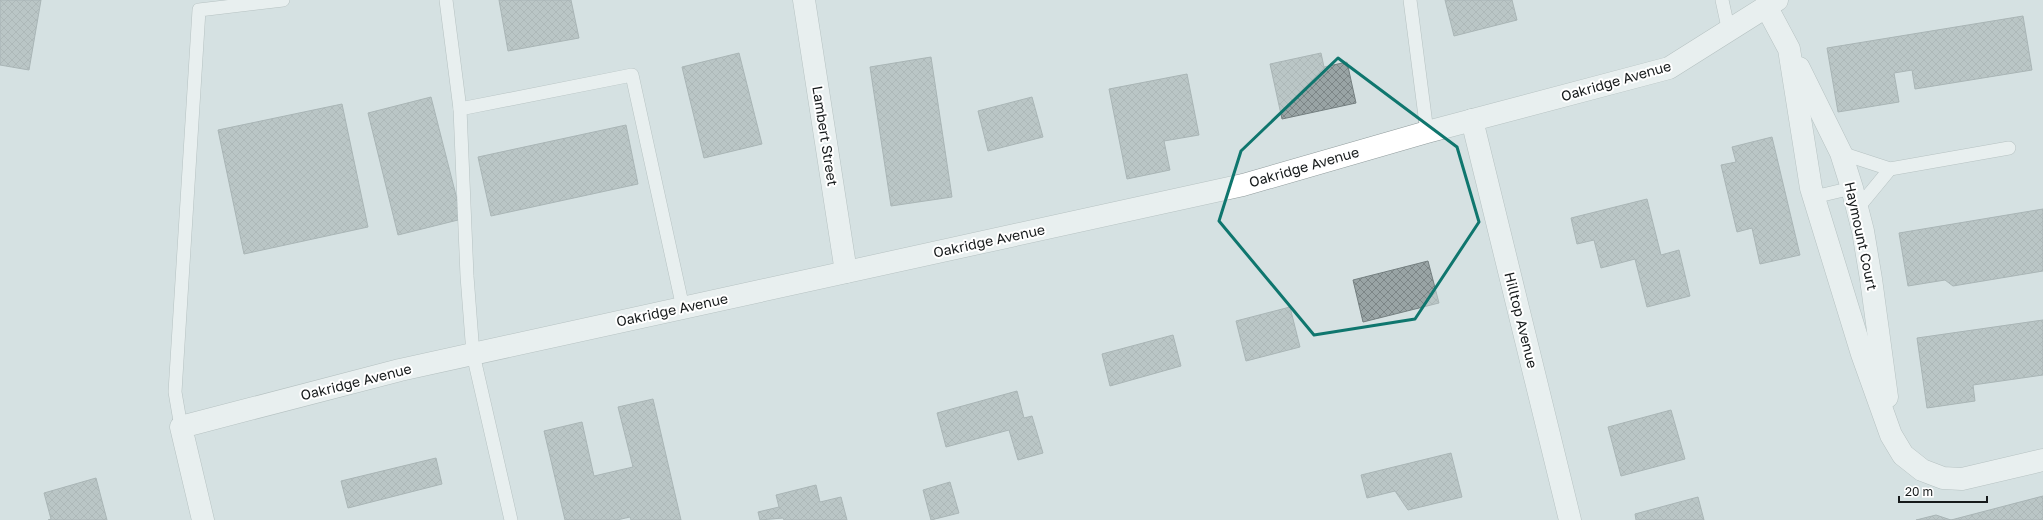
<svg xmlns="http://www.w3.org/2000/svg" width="2043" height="520" font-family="'Golos Text',sans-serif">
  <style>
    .building { fill: url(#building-cross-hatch); stroke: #747f80 }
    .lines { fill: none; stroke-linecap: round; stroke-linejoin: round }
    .service-casing { stroke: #909b9c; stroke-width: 14 }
    .minor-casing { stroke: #909b9c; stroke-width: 23 }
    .service { stroke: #fff; stroke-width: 13 }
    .minor { stroke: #fff; stroke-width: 22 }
    .marked { fill: none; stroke: #0f766e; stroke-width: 3; stroke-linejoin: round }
    .labels { text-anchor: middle; stroke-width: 4; stroke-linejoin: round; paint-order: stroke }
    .street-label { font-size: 14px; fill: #161a1b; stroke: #fff }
  </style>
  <defs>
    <pattern id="building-cross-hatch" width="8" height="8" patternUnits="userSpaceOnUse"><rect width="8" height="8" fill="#99a4a5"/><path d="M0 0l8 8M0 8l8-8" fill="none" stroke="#7c8586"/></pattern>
  </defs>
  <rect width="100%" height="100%" fill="#d6e1e2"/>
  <!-- building -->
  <g class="building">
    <path d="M0,0H41L29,70L0,65Z"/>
    <path d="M499,0H571L579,38L508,51Z"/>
    <path d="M1445,0H1512L1517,20L1454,36Z"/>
    <path d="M2023,16L2032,70L1915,89L1912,70L1894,73L1899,102L1838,112L1827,48Z"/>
    <path d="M739,53L762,144L704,158L682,67Z"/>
    <path d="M1321,53L1324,67L1347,62L1356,103L1282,119L1270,64Z"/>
    <path d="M931,57L952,197L891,206L870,67Z"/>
    <path d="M1187,74L1199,135L1164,141L1170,170L1127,179L1109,89Z"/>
    <path d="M431,97L462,219L398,235L368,113Z"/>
    <path d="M1032,97L1043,137L988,151L978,111Z"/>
    <path d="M342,104L368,227L244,254L218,130Z"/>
    <path d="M626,125L638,184L491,216L478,157Z"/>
    <path d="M1772,137L1800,255L1760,264L1752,228L1737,232L1721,165L1736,162L1732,147Z"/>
    <path d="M1647,199L1661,255L1679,250L1690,296L1647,307L1635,259L1601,268L1594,240L1577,244L1571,218Z"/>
    <path d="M2043,209V271L1953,286L1945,280L1908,286L1899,233Z"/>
    <path d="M1428,261L1439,303L1363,322L1353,280Z"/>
    <path d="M1290,307L1300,347L1246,361L1236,321Z"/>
    <path d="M2043,320V375L1973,385L1975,401L1927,408L1917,338Z"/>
    <path d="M1173,335L1181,366L1110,386L1102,354Z"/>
    <path d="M1017,391L1024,418L1032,416L1043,453L1018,460L1009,430L946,447L937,413Z"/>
    <path d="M653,399L681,520H631L630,517L617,520H565L544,431L582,422L594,476L633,467L618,407Z"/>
    <path d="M1671,410L1685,459L1621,476L1608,427Z"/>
    <path d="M1451,453L1462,497L1408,510L1395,491L1367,498L1361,475Z"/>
    <path d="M436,458L442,484L348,508L341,481Z"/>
    <path d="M96,478L107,520H48L51,519L44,493Z"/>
    <path d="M950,482L959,513L931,520L923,490Z"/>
    <path d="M816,485L820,502L841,497L847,520H784L783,518L760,520L758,512L779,507L776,495Z"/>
    <path d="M2043,496V520H1916L1936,515L1951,520Z"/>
    <path d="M1698,497L1704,520H1636L1635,514Z"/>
  </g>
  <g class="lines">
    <defs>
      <g id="service">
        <path d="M446,0L460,109"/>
        <path d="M1410,0L1427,132"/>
        <path d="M1722,0L1729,32"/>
        <path d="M1841,153L1890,169L2009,148"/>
        <path d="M1814,197L1852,188"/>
        <path d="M1857,209L1890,169"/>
        <path d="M181,427L175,392L199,10L283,0"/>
        <path d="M511,520L473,354L467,276L460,109L632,75L683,308"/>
      </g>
      <g id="minor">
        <path d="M804,0L846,272"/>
        <path d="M1766,6L1789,49L1811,188L1862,354L1891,435L1903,455L1922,470L1943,478L1962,479L2043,460"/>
        <path d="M1799,68L1841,153L1852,188L1863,231L1871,279L1887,397"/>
        <path d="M1472,120L1570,520"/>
        <path d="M203,520L181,427L400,370L1243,185L1427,132L1669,68L1777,0"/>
      </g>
    </defs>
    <!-- service casing -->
    <use href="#service" class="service-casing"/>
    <!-- minor casing -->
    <use href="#minor" class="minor-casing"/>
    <!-- service -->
    <use href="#service" class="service"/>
    <!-- minor -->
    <use href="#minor" class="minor"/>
  </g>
  <!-- marked area -->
  <path d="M0 0H2043V520H0ZM1338,58L1457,147L1479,222L1415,319L1314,335L1219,221L1241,151Z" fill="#d6e1e2" fill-opacity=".55" fill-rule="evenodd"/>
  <path class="marked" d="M1338,58L1457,147L1479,222L1415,319L1314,335L1219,221L1241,151Z"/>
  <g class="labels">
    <!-- street labels -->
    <g class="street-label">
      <text transform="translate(1616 81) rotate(-16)" y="5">Oakridge Avenue</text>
      <text transform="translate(825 136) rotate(81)" y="5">Lambert Street</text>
      <text transform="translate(1304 167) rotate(-16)" y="5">Oakridge Avenue</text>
      <text transform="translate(1861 236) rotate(78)" y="5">Haymount Court</text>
      <text transform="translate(989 241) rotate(-12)" y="5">Oakridge Avenue</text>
      <text transform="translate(672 310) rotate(-12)" y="5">Oakridge Avenue</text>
      <text transform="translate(1521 320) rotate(76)" y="5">Hilltop Avenue</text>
      <text transform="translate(356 382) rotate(-14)" y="5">Oakridge Avenue</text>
    </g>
  </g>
  <!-- scale -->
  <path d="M1899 496v6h88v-6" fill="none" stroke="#161a1b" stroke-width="2"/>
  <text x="1905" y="496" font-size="12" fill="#161a1b" stroke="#ffffff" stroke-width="3" paint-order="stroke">20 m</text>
</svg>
